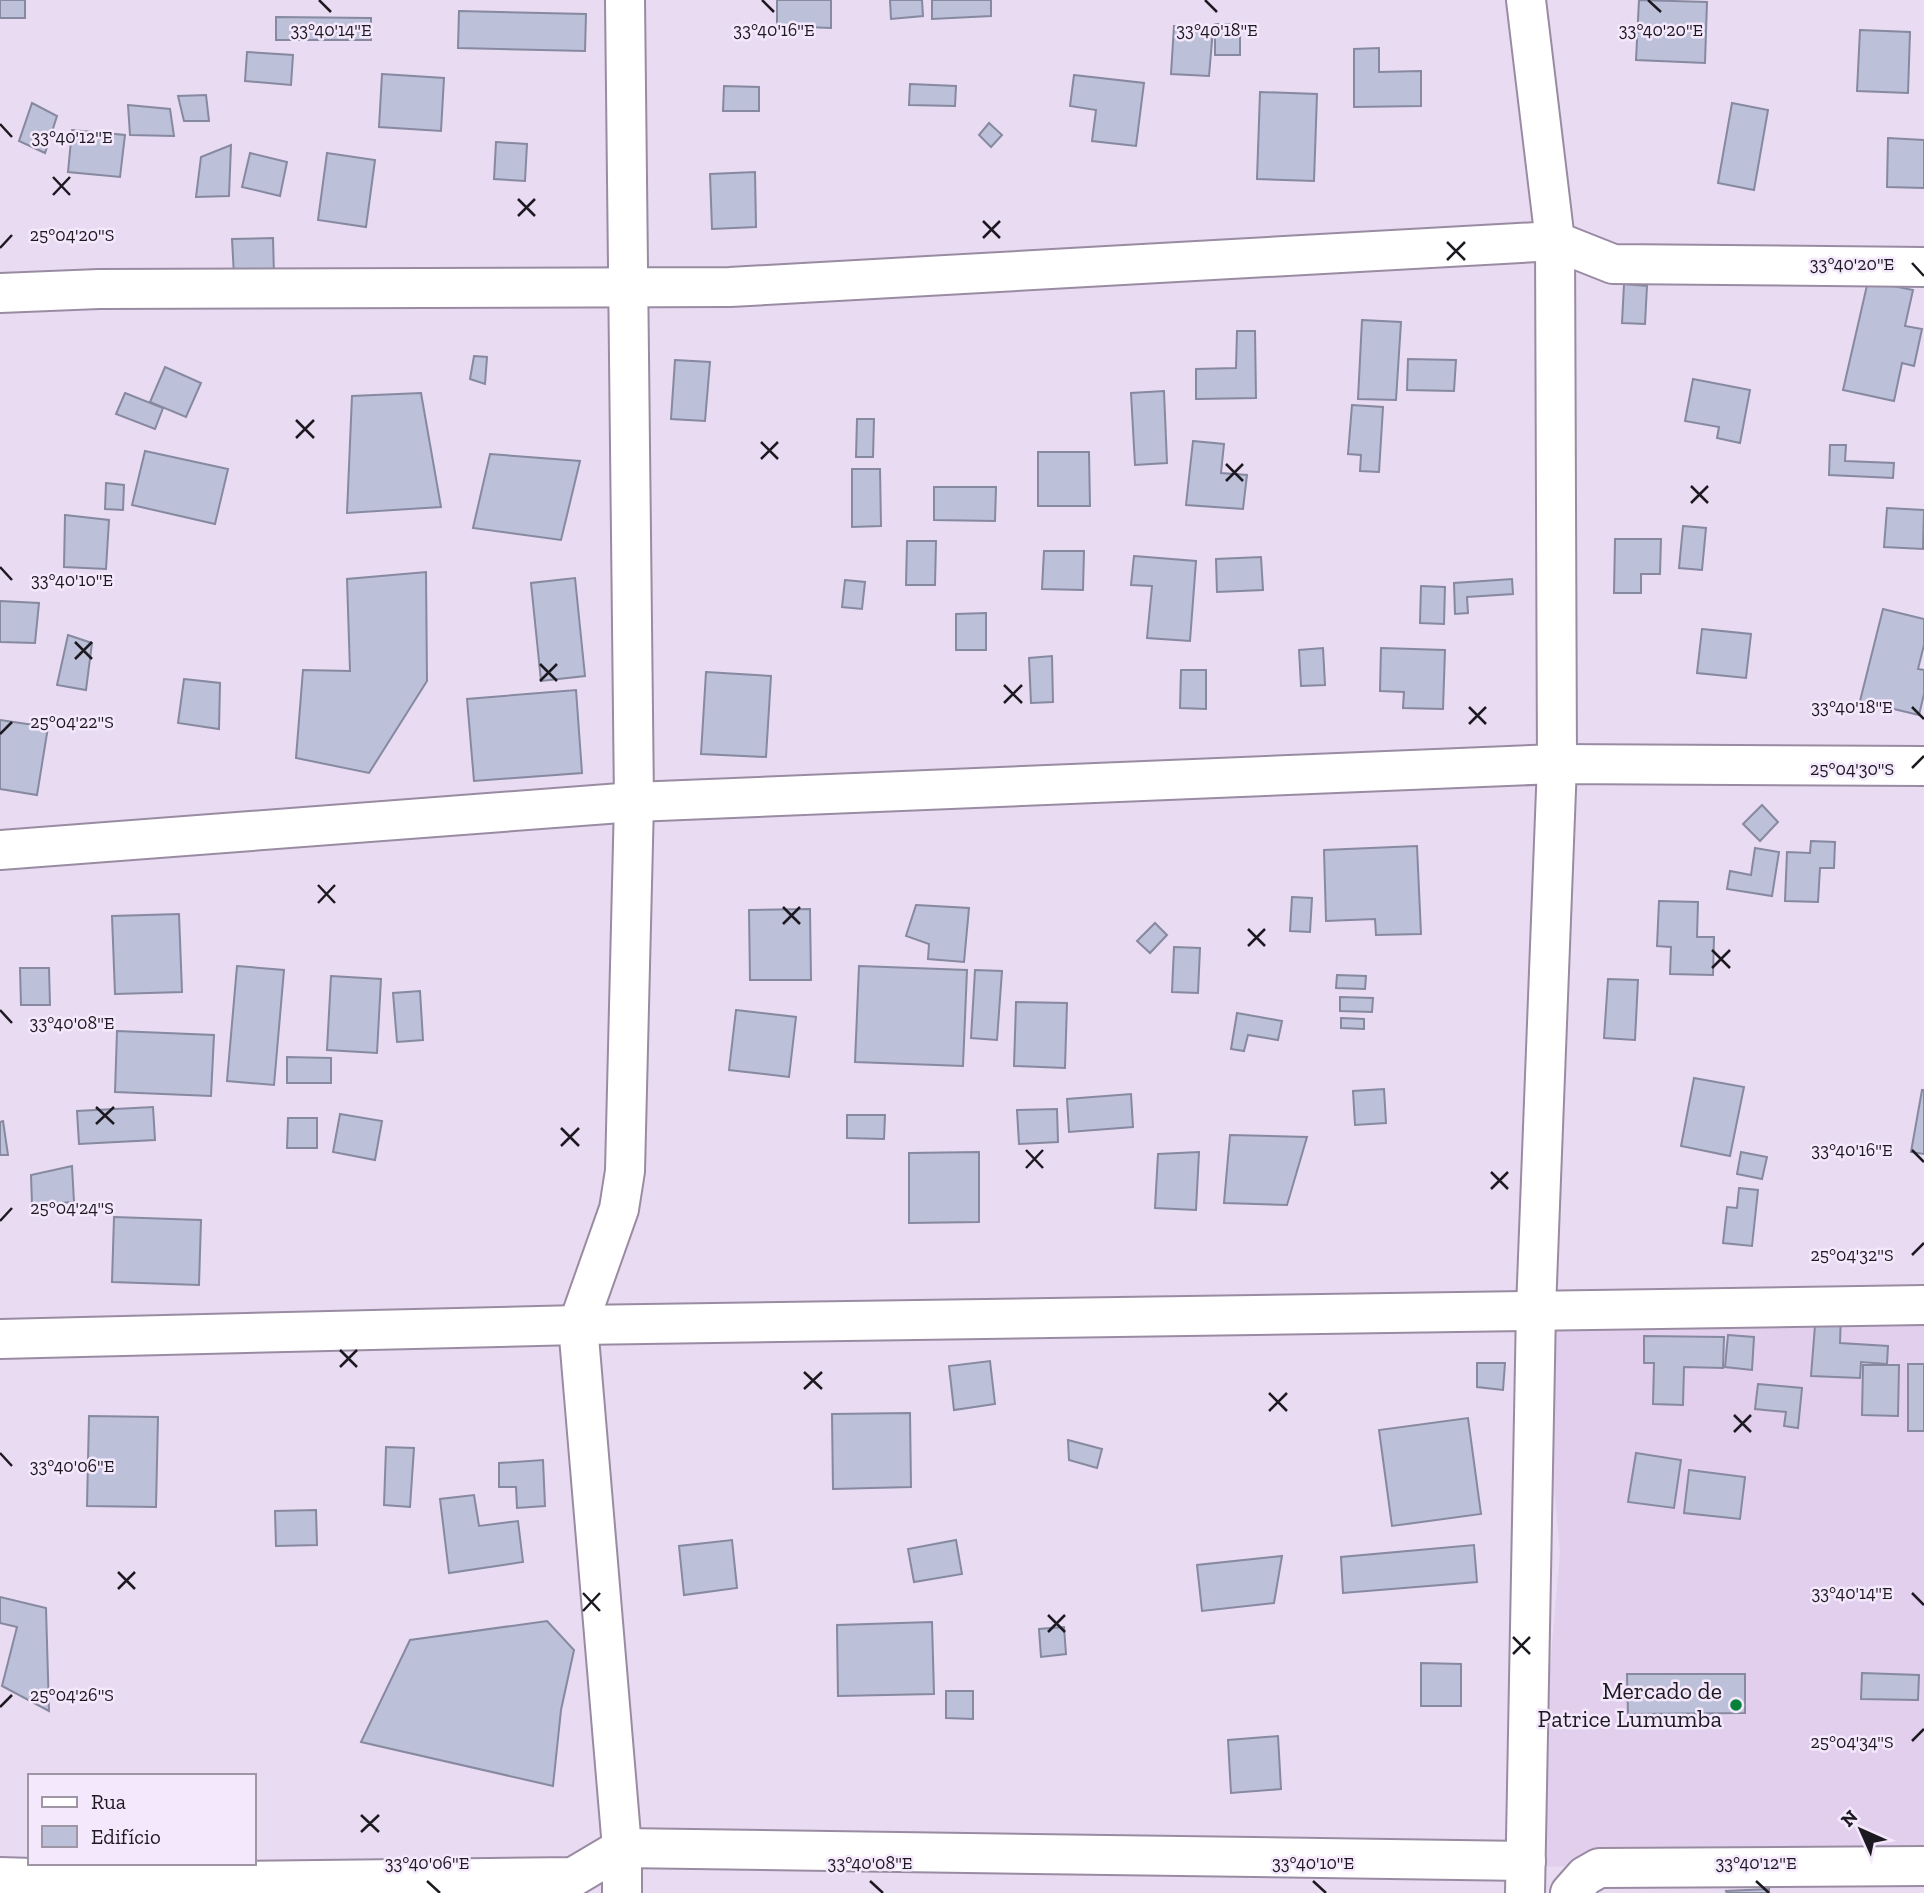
<svg xmlns="http://www.w3.org/2000/svg" width="1924" height="1893" font-family="'Zilla Slab',serif">
  <style>
    .built { fill: #e1cfed }
    .building { fill: #bcc0d8; stroke: #8689a0; stroke-width: 2 }
    .lines { fill: none; stroke-linecap: round; stroke-linejoin: round }
    .street-casing { stroke: #998ca2; stroke-width: 42 }
    .street { stroke: #fff; stroke-width: 38 }
    .ticks { fill: none; stroke: #1d1921; stroke-width: 2.5 }
    .poi-dot { fill: #06813a; stroke: #f4e9fc; stroke-width: 2.5 }
    .labels { text-anchor: middle; stroke-width: 5; stroke-linejoin: round; paint-order: stroke }
    .poi-label { font-size: 24px; fill: #1d1921; stroke: #f4e9fc; text-anchor: end }
    .ticks-label { font-size: 18px; text-anchor: middle; fill: #1d1921; stroke: #f4e9fc; stroke-width: 5; stroke-linejoin: round; paint-order: stroke }
  </style>
  <rect width="100%" height="100%" fill="#e8dbf2"/>
  <!-- built -->
  <path class="built" d="M1924,1295V1859L1533,1867L1560,1552L1537,1301Z"/>
  <!-- building -->
  <g class="building">
    <rect x="0" y="0" width="25" height="18"/>
    <path d="M777,0H831V28L777,26Z"/>
    <path d="M890,0H922L923,16L891,19Z"/>
    <path d="M932,0H991V16L932,19Z"/>
    <path d="M1639,0L1707,2L1705,63L1636,60Z"/>
    <path d="M459,11L586,14L585,51L458,48Z"/>
    <path d="M276,17L371,18V40H276Z"/>
    <rect x="1215" y="24" width="25" height="31"/>
    <path d="M1174,26L1213,29L1209,76L1171,74Z"/>
    <path d="M1860,30L1910,32L1908,93L1857,91Z"/>
    <path d="M1379,48V72L1421,71V106L1354,107V49Z"/>
    <path d="M247,52L293,55L291,85L245,81Z"/>
    <path d="M382,74L444,78L441,131L379,127Z"/>
    <path d="M1074,75L1144,83L1136,146L1092,141L1096,110L1070,106Z"/>
    <path d="M910,84L956,86L955,106L909,105Z"/>
    <path d="M724,86L759,87V111H723Z"/>
    <path d="M1260,92L1317,94L1314,181L1257,179Z"/>
    <path d="M206,95L209,121H184L178,96Z"/>
    <path d="M32,103L57,116L45,153L19,141Z"/>
    <path d="M1732,103L1768,110L1754,190L1718,183Z"/>
    <path d="M128,105L170,109L174,136L130,135Z"/>
    <path d="M989,123L1002,135L991,147L979,135Z"/>
    <path d="M72,130L125,135L120,177L68,172Z"/>
    <path d="M1888,138L1924,140V188L1887,187Z"/>
    <path d="M496,142L527,144L525,181L494,179Z"/>
    <path d="M231,145L229,196L196,197L201,157Z"/>
    <path d="M250,153L287,162L280,196L242,187Z"/>
    <path d="M327,153L375,160L366,227L318,220Z"/>
    <path d="M755,172L756,227L712,229L710,174Z"/>
    <path d="M273,238L274,275L234,276L232,239Z"/>
    <path d="M1868,281L1913,290L1905,326L1922,329L1914,366L1902,363L1894,401L1843,390Z"/>
    <path d="M1624,284L1647,286L1645,324L1622,323Z"/>
    <path d="M1362,320L1401,322L1396,400L1358,399Z"/>
    <path d="M1237,331H1255L1256,398L1196,399V369L1236,368Z"/>
    <path d="M474,356L487,357L485,384L470,379Z"/>
    <path d="M1408,359L1456,360L1454,391L1407,390Z"/>
    <path d="M675,360L710,362L705,421L671,419Z"/>
    <path d="M165,367L201,383L186,417L150,402Z"/>
    <path d="M1693,379L1750,390L1740,443L1717,438L1719,427L1685,421Z"/>
    <path d="M1164,391L1167,463L1135,465L1131,393Z"/>
    <path d="M125,393L163,408L155,429L116,414Z"/>
    <path d="M421,393L441,507L347,513L352,396Z"/>
    <path d="M1352,405L1383,407L1379,472L1360,471L1361,455L1348,454Z"/>
    <path d="M857,419H874L873,457H856Z"/>
    <path d="M1193,441L1224,444L1221,473L1247,475L1243,509L1186,505Z"/>
    <path d="M1830,445H1846L1845,461L1894,463L1893,478L1829,475Z"/>
    <path d="M145,451L228,469L215,524L132,505Z"/>
    <path d="M1038,452H1089L1090,506H1038Z"/>
    <path d="M490,454L580,461L561,540L473,528Z"/>
    <path d="M852,469H880L881,526L852,527Z"/>
    <path d="M106,483L124,485L123,510L105,509Z"/>
    <path d="M934,487H996L995,521L934,520Z"/>
    <path d="M1887,508L1924,510L1923,549L1884,547Z"/>
    <path d="M65,515L109,520L106,569L64,567Z"/>
    <path d="M1683,526L1706,528L1702,570L1679,568Z"/>
    <path d="M1615,539H1661L1660,574H1641V593H1614Z"/>
    <path d="M907,541H936L935,585H906Z"/>
    <path d="M1044,551H1084L1083,590L1042,589Z"/>
    <path d="M1134,556L1196,561L1190,641L1147,638L1152,586L1131,585Z"/>
    <path d="M1261,557L1263,590L1217,592L1216,559Z"/>
    <path d="M426,572L427,681L369,773L296,758L303,670L350,671L347,579Z"/>
    <path d="M575,578L585,676L541,681L531,583Z"/>
    <path d="M1512,579L1513,594L1467,597L1468,613L1455,614L1454,583Z"/>
    <path d="M845,580L865,582L862,609L842,607Z"/>
    <path d="M1421,586L1445,587L1444,624L1420,623Z"/>
    <path d="M0,601L39,603L35,643L0,642Z"/>
    <path d="M1883,609L1924,619V645L1918,669L1924,670V694L1919,715L1860,701Z"/>
    <path d="M986,613V650H956V614Z"/>
    <path d="M1702,629L1751,634L1746,678L1697,673Z"/>
    <path d="M68,635L92,643L86,690L57,685Z"/>
    <path d="M1323,648L1325,685L1301,686L1299,650Z"/>
    <path d="M1381,648L1445,650L1443,709L1403,708L1404,692L1380,691Z"/>
    <path d="M1052,656L1053,702L1031,703L1029,658Z"/>
    <path d="M1181,670H1206V709L1180,708Z"/>
    <path d="M706,672L771,676L766,757L701,754Z"/>
    <path d="M184,679L220,683L219,729L178,723Z"/>
    <path d="M576,690L582,773L474,781L467,699Z"/>
    <path d="M0,720L48,727L37,795L0,789Z"/>
    <path d="M1762,805L1778,822L1760,841L1743,824Z"/>
    <path d="M1811,841L1835,842L1834,868H1820L1818,902L1785,901L1787,852L1810,853Z"/>
    <path d="M1417,846L1421,934L1376,935L1375,919L1326,921L1324,850Z"/>
    <path d="M1755,848L1779,852L1772,896L1727,889L1730,871L1751,875Z"/>
    <path d="M1292,897L1312,898L1310,932L1290,931Z"/>
    <path d="M1659,901L1698,902L1697,937H1714L1713,975L1670,974L1671,947L1657,946Z"/>
    <path d="M916,905L969,908L964,962L928,959L929,944L906,936Z"/>
    <path d="M810,909L811,980H750L749,910Z"/>
    <path d="M179,914L182,992L115,994L112,916Z"/>
    <path d="M1155,923L1167,935L1150,953L1137,941Z"/>
    <path d="M1174,947L1200,948L1198,993L1172,992Z"/>
    <path d="M237,966L284,970L274,1085L227,1081Z"/>
    <path d="M859,966L967,970L963,1066L855,1062Z"/>
    <path d="M20,968H49L50,1005H21Z"/>
    <path d="M975,970L1002,971L997,1040L971,1038Z"/>
    <path d="M1337,975L1366,976L1365,989L1336,988Z"/>
    <path d="M331,976L381,979L377,1053L327,1050Z"/>
    <path d="M1608,979L1638,980L1635,1040L1604,1038Z"/>
    <path d="M420,991L423,1040L397,1042L393,993Z"/>
    <path d="M1340,997L1373,998L1372,1012L1340,1011Z"/>
    <path d="M1016,1002L1067,1003L1065,1068L1014,1066Z"/>
    <path d="M736,1010L796,1017L789,1077L729,1070Z"/>
    <path d="M1237,1013L1282,1021L1278,1040L1248,1035L1244,1051L1231,1049Z"/>
    <path d="M1341,1018L1364,1019V1029L1341,1028Z"/>
    <path d="M117,1031L214,1035L211,1096L115,1092Z"/>
    <path d="M287,1057L331,1058V1083H287Z"/>
    <path d="M1694,1078L1744,1087L1730,1156L1681,1146Z"/>
    <path d="M1384,1089L1386,1123L1355,1125L1353,1091Z"/>
    <path d="M1922,1090H1924V1154L1911,1152Z"/>
    <path d="M1131,1094L1133,1127L1069,1132L1067,1099Z"/>
    <path d="M153,1107L155,1140L79,1144L77,1111Z"/>
    <path d="M1057,1109L1058,1142L1019,1144L1017,1110Z"/>
    <path d="M340,1114L382,1121L375,1160L333,1152Z"/>
    <path d="M847,1115H885L884,1139L847,1138Z"/>
    <path d="M288,1118H317V1148H287Z"/>
    <path d="M3,1121L8,1155H0V1122Z"/>
    <path d="M1230,1135L1307,1137L1287,1205L1224,1203Z"/>
    <path d="M979,1152V1222L909,1223V1153Z"/>
    <path d="M1199,1152L1196,1210L1155,1208L1158,1154Z"/>
    <path d="M1741,1152L1767,1157L1762,1179L1737,1174Z"/>
    <path d="M72,1166L74,1202L32,1205L31,1175Z"/>
    <path d="M1739,1188L1758,1190L1752,1246L1723,1243L1727,1207L1737,1208Z"/>
    <path d="M114,1217L201,1220L199,1285L112,1282Z"/>
    <path d="M1816,1313L1841,1314L1840,1343L1888,1346L1887,1364L1861,1362L1860,1378L1811,1376Z"/>
    <path d="M1728,1335L1754,1337L1752,1370L1725,1367Z"/>
    <path d="M1644,1336L1724,1337L1723,1368L1684,1367L1683,1405L1653,1404L1654,1363H1644Z"/>
    <path d="M990,1361L995,1404L954,1410L949,1366Z"/>
    <path d="M1477,1363H1505L1503,1390L1477,1387Z"/>
    <rect x="1908" y="1364" width="16" height="67"/>
    <path d="M1863,1365H1899L1898,1416L1862,1415Z"/>
    <path d="M1758,1384L1802,1388L1798,1428L1784,1426L1786,1412L1755,1409Z"/>
    <path d="M910,1413L911,1487L833,1489L832,1414Z"/>
    <path d="M89,1416L158,1417L156,1507L87,1506Z"/>
    <path d="M1468,1418L1481,1514L1392,1526L1379,1430Z"/>
    <path d="M1068,1440L1102,1449L1097,1468L1069,1460Z"/>
    <path d="M386,1447L414,1448L410,1507L384,1505Z"/>
    <path d="M1636,1453L1681,1460L1674,1508L1628,1502Z"/>
    <path d="M543,1460L545,1506L517,1508L516,1487H499V1463Z"/>
    <path d="M1689,1470L1745,1477L1740,1519L1684,1513Z"/>
    <path d="M474,1495L479,1526L518,1521L523,1562L449,1573L440,1499Z"/>
    <path d="M316,1510L317,1545L276,1546L275,1511Z"/>
    <path d="M732,1540L737,1588L684,1595L679,1546Z"/>
    <path d="M956,1540L962,1574L914,1582L908,1549Z"/>
    <path d="M1474,1545L1477,1582L1343,1593L1341,1557Z"/>
    <path d="M1282,1556L1274,1603L1202,1611L1197,1565Z"/>
    <path d="M0,1597L46,1608L49,1711L2,1686L17,1627L0,1623Z"/>
    <path d="M547,1621L574,1650L561,1710L553,1786L361,1742L410,1640Z"/>
    <path d="M932,1622L934,1694L838,1696L837,1625Z"/>
    <path d="M1064,1627L1066,1654L1041,1657L1039,1629Z"/>
    <path d="M1421,1663L1461,1664V1706H1421Z"/>
    <path d="M1862,1673L1919,1675L1918,1700L1861,1699Z"/>
    <path d="M1627,1674H1745V1713L1628,1714Z"/>
    <path d="M946,1691H973V1719L946,1718Z"/>
    <path d="M1278,1736L1281,1789L1231,1793L1228,1740Z"/>
    <path d="M1769,1889V1893H1727L1726,1891Z"/>
  </g>
  <g class="lines">
    <defs>
      <g id="street">
        <path d="M0,293L99,289L730,287L1555,241L1613,264L1924,267"/>
        <path d="M0,850L634,802L1557,764L1924,766"/>
        <path d="M0,1339L578,1325L1924,1305"/>
        <path d="M0,1877L161,1882L573,1877L622,1848L1526,1861"/>
        <path d="M622,1893V1848L578,1325L619,1209L625,1171L634,802L625,0"/>
        <path d="M1525,1893L1536,1309L1557,764L1555,241L1526,0"/>
        <path d="M1570,1893L1585,1876L1599,1868L1924,1866"/>
      </g>
    </defs>
    <!-- street casing -->
    <use href="#street" class="street-casing"/>
    <!-- street -->
    <use href="#street" class="street"/>
  </g>
  <!-- ticks -->
  <path class="ticks" d="M319,0L331,12M762,0L774,12M1205,0L1217,12M1648,0L1661,12M0,124L12,137M53,177L70,195M53,195L70,177M518,199L535,216M518,216L535,199M983,221L1000,238M983,238L1000,221M1447,242L1465,260M0,248L12,235M1447,260L1465,242M1912,263L1924,276M296,420L314,438M296,438L314,420M761,442L778,459M761,459L778,442M1226,464L1243,481M1226,481L1243,464M1691,486L1708,503M1691,503L1708,486M0,567L12,580M75,642L92,659M75,659L92,642M540,664L557,681M540,681L557,664M1004,685L1022,703M1004,703L1022,685M1469,707L1486,724M1912,707L1924,719M1469,724L1486,707M0,734L12,722M1912,768L1924,756M318,885L335,903M318,903L335,885M783,907L800,924M783,924L800,907M1248,929L1265,946M1248,946L1265,929M1712,950L1730,968M1712,968L1730,950M0,1010L12,1023M96,1107L114,1124M96,1124L114,1107M561,1128L579,1146M561,1146L579,1128M1026,1150L1043,1168M1912,1150L1924,1162M1026,1168L1043,1150M1491,1172L1508,1189M1491,1189L1508,1172M0,1221L12,1208M1912,1255L1924,1243M340,1350L357,1367M340,1367L357,1350M804,1372L822,1389M804,1389L822,1372M1269,1393L1287,1411M1269,1411L1287,1393M1734,1415L1751,1432M1734,1432L1751,1415M0,1453L12,1466M118,1572L135,1589M118,1589L135,1572M583,1593L600,1611M1912,1593L1924,1605M583,1611L600,1593M1048,1615L1065,1632M1048,1632L1065,1615M1513,1637L1530,1654M1513,1654L1530,1637M0,1707L12,1695M1912,1741L1924,1729M361,1815L379,1832M361,1832L379,1815M427,1881L440,1893M870,1881L883,1893M1313,1881L1326,1893M1756,1881L1769,1893"/>
  <!-- markers -->
  <circle class="poi-dot" cx="1736" cy="1705" r="7"/>
  <g class="labels">
    <!-- poi labels -->
    <g class="poi-label">
      <text x="1722" y="1699">Mercado de<tspan x="1722" dy="28">Patrice Lumumba</tspan></text>
    </g>
  </g>
  <g class="ticks-label">
    <text x="331" y="36">33°40'14"E</text>
    <text x="774" y="36">33°40'16"E</text>
    <text x="1217" y="36">33°40'18"E</text>
    <text x="1661" y="36">33°40'20"E</text>
    <text x="72" y="143">33°40'12"E</text>
    <text x="72" y="241">25°04'20"S</text>
    <text x="1852" y="270">33°40'20"E</text>
    <text x="72" y="586">33°40'10"E</text>
    <text x="1852" y="713">33°40'18"E</text>
    <text x="72" y="728">25°04'22"S</text>
    <text x="1852" y="775">25°04'30"S</text>
    <text x="72" y="1029">33°40'08"E</text>
    <text x="1852" y="1156">33°40'16"E</text>
    <text x="72" y="1214">25°04'24"S</text>
    <text x="1852" y="1261">25°04'32"S</text>
    <text x="72" y="1472">33°40'06"E</text>
    <text x="1852" y="1599">33°40'14"E</text>
    <text x="72" y="1701">25°04'26"S</text>
    <text x="1852" y="1748">25°04'34"S</text>
    <text x="427" y="1869">33°40'06"E</text>
    <text x="870" y="1869">33°40'08"E</text>
    <text x="1313" y="1869">33°40'10"E</text>
    <text x="1756" y="1869">33°40'12"E</text>
  </g>
  <!-- legend -->
  <rect x="28" y="1774" width="228" height="91" fill="#f4e9fc" stroke="#9e96a4" stroke-width="2"/>
  <rect x="42" y="1797" width="35" height="10" fill="#ffffff" stroke="#9e96a4" stroke-width="2"/>
  <text x="91" y="1809" font-size="21" fill="#1d1921">Rua</text>
  <rect x="42" y="1826" width="35" height="21" fill="#bcc0d8" stroke="#9e96a4" stroke-width="2"/>
  <text x="91" y="1844" font-size="21" fill="#1d1921">Edifício</text>
  <!-- north arrow -->
  <g transform="translate(1861 1830) rotate(315)" stroke="#f4e9fc" stroke-width="5" paint-order="stroke">
  <path d="M0-5L12 26L0 18L-12 26Z" fill="#1d1921"/>
  <text y="-10" font-size="19" font-weight="bold" text-anchor="middle" fill="#1d1921">N</text>
  </g>
</svg>
